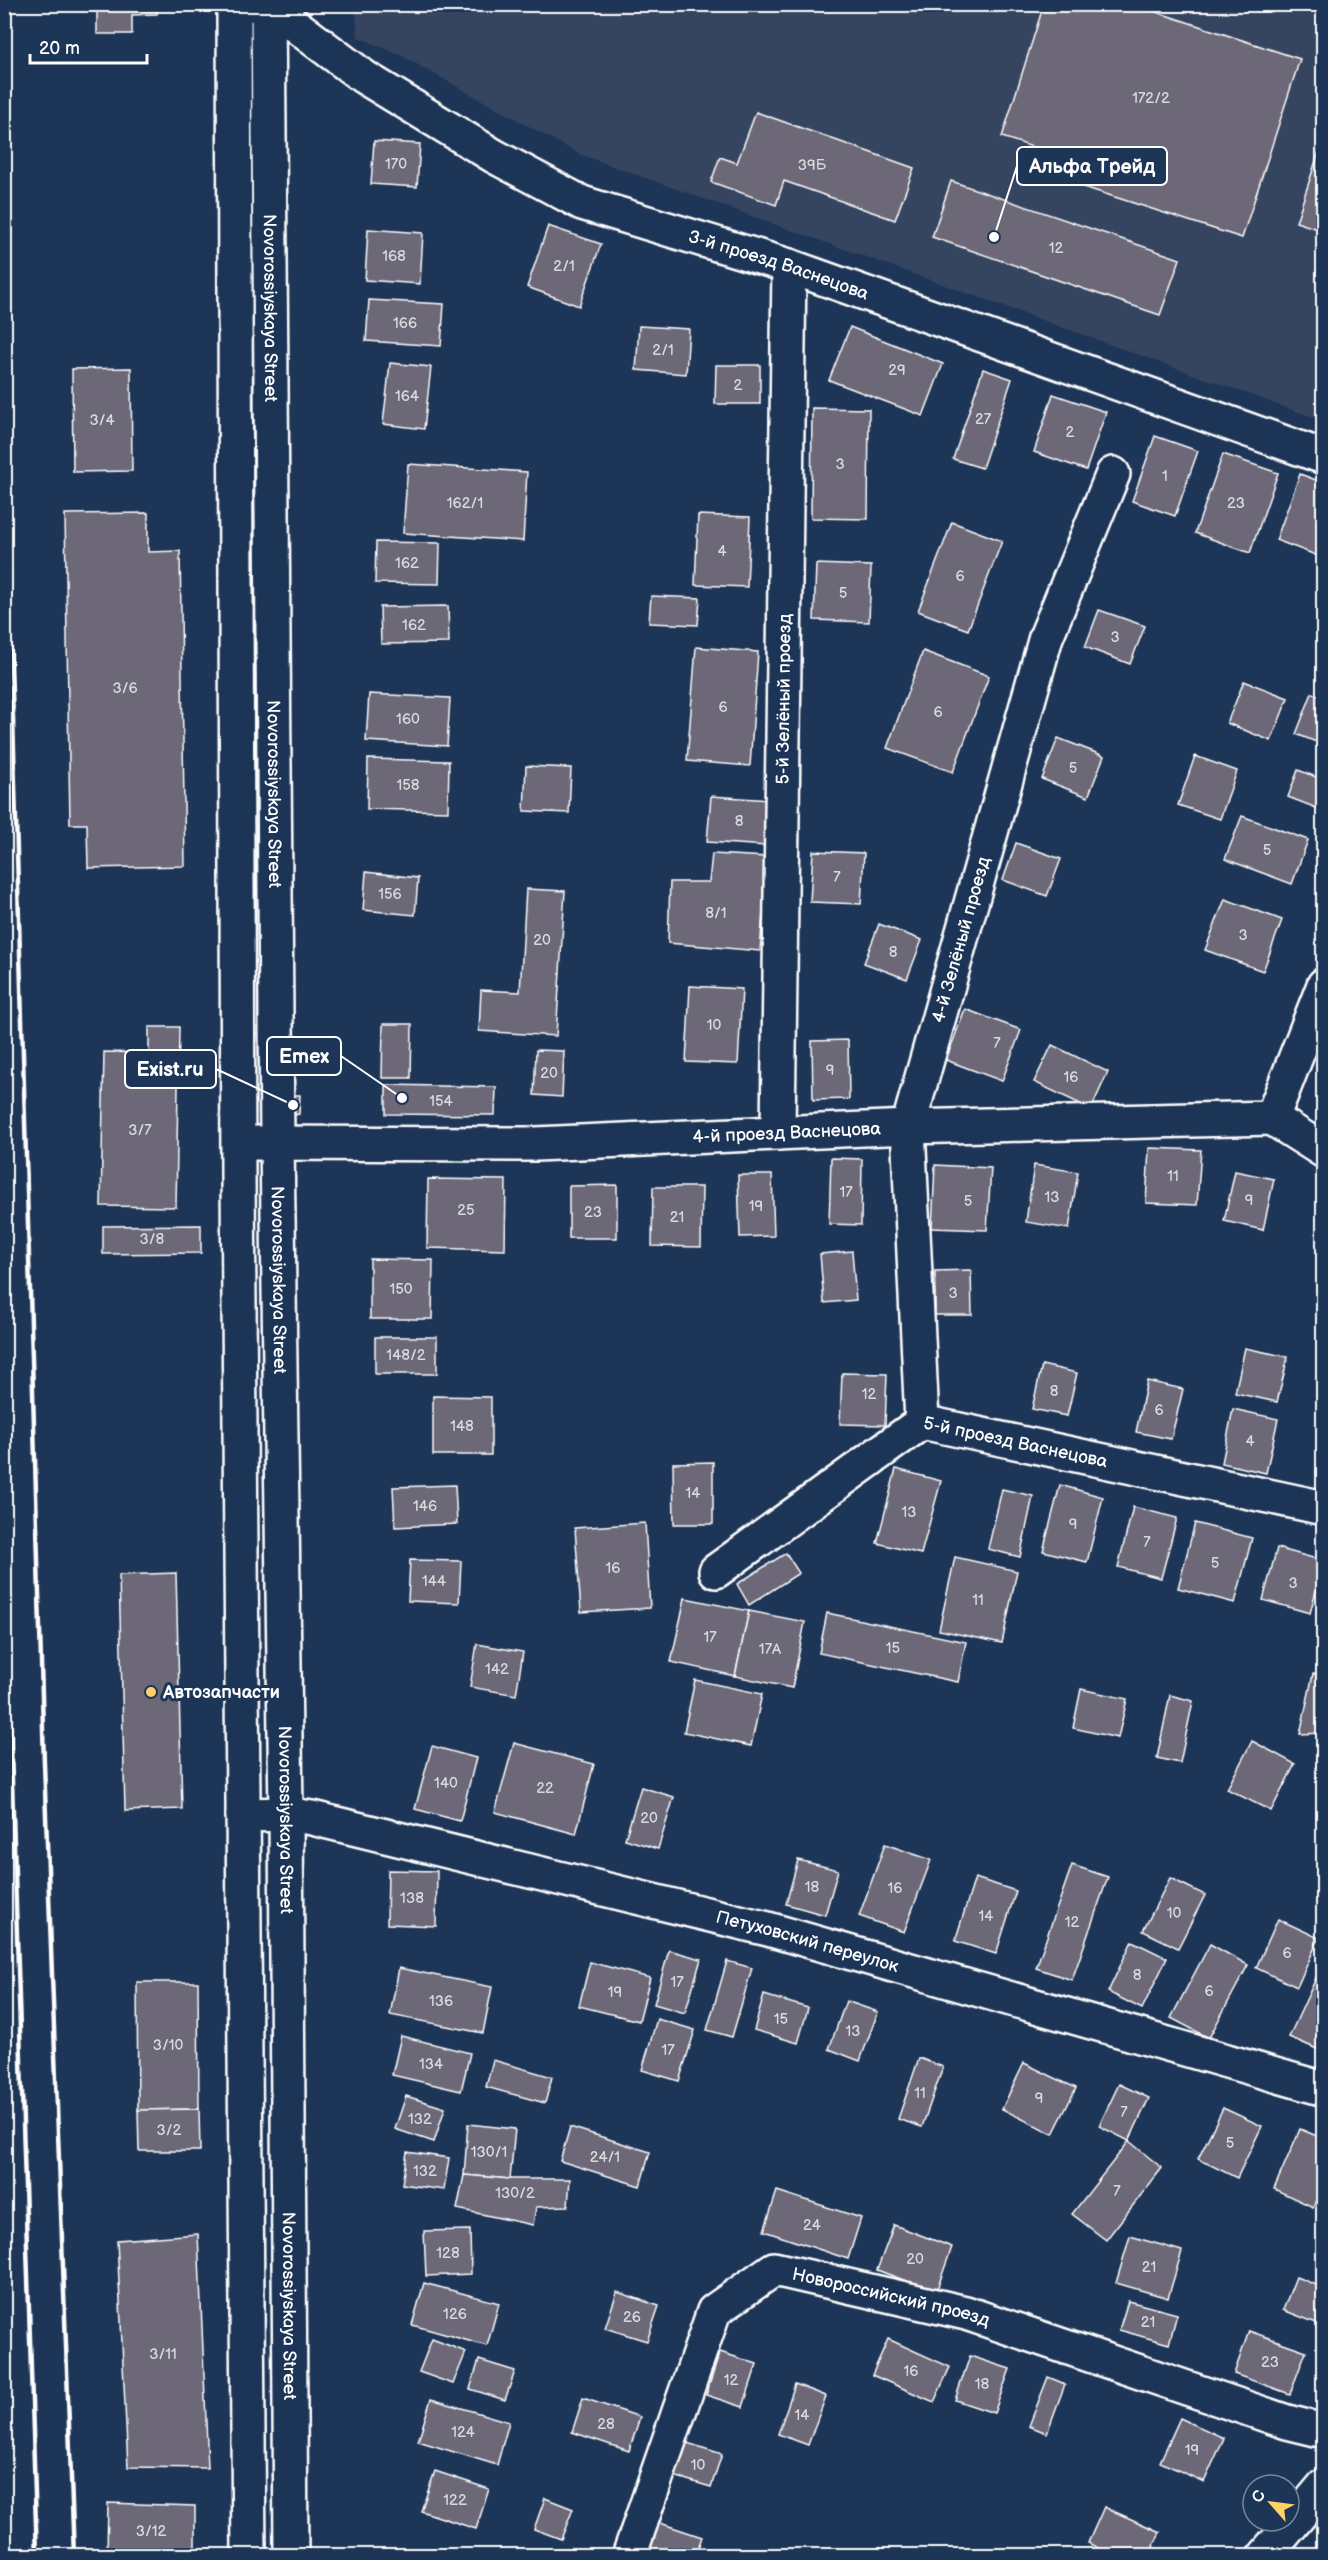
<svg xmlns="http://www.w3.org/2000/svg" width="1328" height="2560" font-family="'Balsamiq Sans',sans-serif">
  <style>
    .built { fill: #354461 }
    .building { fill: #6c6777; stroke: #fff; stroke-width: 1.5 }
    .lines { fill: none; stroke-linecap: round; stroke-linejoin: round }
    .minor-casing { stroke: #fff; stroke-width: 38 }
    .major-casing { stroke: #fff; stroke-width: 38 }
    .minor { stroke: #1d3557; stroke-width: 33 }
    .major { stroke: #1d3557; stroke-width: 33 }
    .rail { stroke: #fff; stroke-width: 4.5 }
    .poi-dot { fill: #ffd166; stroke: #1d3557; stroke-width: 2 }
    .labels { text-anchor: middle; stroke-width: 6; stroke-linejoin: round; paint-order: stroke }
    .number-label { font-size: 15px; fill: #dad9dd }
    .street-label { font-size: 18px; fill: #fff; stroke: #1d3557 }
    .poi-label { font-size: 18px; font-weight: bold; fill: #fff; stroke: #1d3557; text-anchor: start }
    .leader { fill: none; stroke: #fff; stroke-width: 2 }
    .callout-dot { fill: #fff; stroke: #1d3557; stroke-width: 2 }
    .callout { fill: #1d3557; stroke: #fff; stroke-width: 2 }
    .callout-label { font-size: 20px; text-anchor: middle; font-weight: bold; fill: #fff }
  </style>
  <rect width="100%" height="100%" fill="#1d3557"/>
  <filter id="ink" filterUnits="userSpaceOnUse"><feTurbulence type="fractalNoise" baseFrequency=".0167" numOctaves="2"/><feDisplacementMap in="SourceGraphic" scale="12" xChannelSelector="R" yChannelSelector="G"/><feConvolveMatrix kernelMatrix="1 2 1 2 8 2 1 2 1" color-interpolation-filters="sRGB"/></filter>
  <g filter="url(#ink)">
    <!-- built -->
    <path class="built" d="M355,5H1323V421L579,154L402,56L358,37Z"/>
    <!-- building -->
    <g class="building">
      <path d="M97,4H157V14L132,15V34H97Z"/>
      <path d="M1044,4H1132L1300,59L1242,238L1062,180L1069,159L1002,137Z"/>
      <path d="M756,112L914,168L895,220L784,181L776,205L711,182L720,157L737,163Z"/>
      <path d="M1324,136V231L1296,222Z"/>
      <path d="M374,141L420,144L417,187L371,184Z"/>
      <path d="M951,181L1180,259L1160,315L932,237Z"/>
      <path d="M548,226L601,244L579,306L527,287Z"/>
      <path d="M368,229L423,233L420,284L365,280Z"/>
      <path d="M369,300L444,304L441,346L366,341Z"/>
      <path d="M639,326L689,329L686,374L636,370Z"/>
      <path d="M850,327L943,364L923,416L829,380Z"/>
      <path d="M390,363L431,367L424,429L383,424Z"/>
      <path d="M716,365H760V404H715Z"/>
      <path d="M131,368L132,471L73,472L72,369Z"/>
      <path d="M983,369L1012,379L982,468L953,459Z"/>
      <path d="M1053,394L1106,412L1086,470L1034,452Z"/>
      <path d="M812,408L869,409L868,519L811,518Z"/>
      <path d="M1155,436L1198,451L1175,516L1132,501Z"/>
      <path d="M1223,454L1278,473L1250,553L1195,533Z"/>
      <path d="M408,464L527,472L523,541L403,533Z"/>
      <path d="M1300,474L1324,483V551L1321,557L1276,540Z"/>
      <path d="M148,513V552L180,551L185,866L88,868L87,824H70L65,514Z"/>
      <path d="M698,515L750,517L747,587L695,585Z"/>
      <path d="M952,522L1002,541L968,630L918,611Z"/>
      <path d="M376,542L440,543L439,584L375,583Z"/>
      <path d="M816,564L871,566L869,622L814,620Z"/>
      <path d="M651,596L700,598L698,625L649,623Z"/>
      <path d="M448,606L449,643L381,644L380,607Z"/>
      <path d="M1099,610L1145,626L1130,664L1085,647Z"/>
      <path d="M696,647L758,652L750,766L687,761Z"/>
      <path d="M923,651L989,676L953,772L887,748Z"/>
      <path d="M1244,681L1288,698L1271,741L1227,723Z"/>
      <path d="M1312,693L1324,698V745L1296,734Z"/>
      <path d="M369,694L450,698L447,746L366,741Z"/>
      <path d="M1058,738L1104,756L1088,797L1042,779Z"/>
      <path d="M1195,756L1237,771L1220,819L1178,805Z"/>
      <path d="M368,759L449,761L448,811L367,809Z"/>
      <path d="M526,766L571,768L569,813L524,811Z"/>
      <path d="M1298,770L1324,780V811L1288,797Z"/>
      <path d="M711,796L771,800L767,846L707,842Z"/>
      <path d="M1242,816L1308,840L1292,884L1225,859Z"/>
      <path d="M1016,843L1061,859L1047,896L1003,880Z"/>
      <path d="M813,851L864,853L861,904L810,902Z"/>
      <path d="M712,854L767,857L760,951L668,943L670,882H709Z"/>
      <path d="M366,872L418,878L415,915L363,910Z"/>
      <path d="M526,889L565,891L556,1036L479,1031L481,990L520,992Z"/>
      <path d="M1225,899L1282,920L1263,971L1205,950Z"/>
      <path d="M879,924L922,940L907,979L864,963Z"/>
      <path d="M690,986L742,989L738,1064L686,1062Z"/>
      <path d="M965,1009L1021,1030L1002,1081L946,1060Z"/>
      <path d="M383,1024H412L411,1078H382Z"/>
      <path d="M149,1027H179L176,1207L101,1206L104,1052L149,1053Z"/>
      <path d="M848,1040L849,1099L813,1100L812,1041Z"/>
      <path d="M1052,1045L1108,1072L1091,1109L1034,1082Z"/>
      <path d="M536,1050L564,1051L562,1097L534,1095Z"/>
      <path d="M386,1085L496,1087L495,1115L386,1114Z"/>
      <path d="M286,1095H300L299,1114L288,1116Z"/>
      <path d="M1149,1148L1201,1150L1197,1205L1146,1203Z"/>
      <path d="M831,1158L862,1159L861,1225L829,1224Z"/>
      <path d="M935,1165L991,1168L987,1230L932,1228Z"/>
      <path d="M1034,1165L1078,1172L1069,1229L1026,1222Z"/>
      <path d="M1235,1171L1274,1179L1263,1230L1224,1221Z"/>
      <path d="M738,1175H772L774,1236L740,1237Z"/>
      <path d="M428,1179L506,1180L505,1250L427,1248Z"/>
      <path d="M617,1185V1238H569V1186Z"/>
      <path d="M653,1187H702L701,1247L652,1246Z"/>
      <path d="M201,1225V1253L103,1254V1226Z"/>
      <path d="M852,1251L856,1300L824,1303L820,1254Z"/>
      <path d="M370,1259L433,1260L432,1319H370Z"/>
      <path d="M971,1270L972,1315H935V1271Z"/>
      <rect x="375" y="1337" width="62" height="37"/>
      <path d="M1245,1348L1288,1357L1277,1402L1235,1393Z"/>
      <path d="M1042,1365L1077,1373L1067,1416L1032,1409Z"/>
      <path d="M842,1373L887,1374L885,1425L840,1424Z"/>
      <path d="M1147,1381L1183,1389L1171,1439L1136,1432Z"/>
      <path d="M433,1396L491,1397V1455H433Z"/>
      <path d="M1233,1409L1278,1419L1266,1473L1222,1463Z"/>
      <path d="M713,1462V1524H674L673,1463Z"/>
      <path d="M896,1469L941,1481L921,1554L877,1543Z"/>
      <path d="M455,1485L457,1524L395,1527L393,1487Z"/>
      <path d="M1060,1485L1103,1497L1087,1562L1043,1551Z"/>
      <path d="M1002,1489L1033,1496L1020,1557L988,1549Z"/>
      <path d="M1133,1507L1177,1518L1161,1578L1118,1567Z"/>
      <path d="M645,1523L650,1608L581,1612L575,1528Z"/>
      <path d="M1195,1523L1252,1538L1235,1603L1178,1588Z"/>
      <path d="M1277,1548L1324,1561L1310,1613L1263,1600Z"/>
      <path d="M786,1553L799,1573L749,1605L737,1584Z"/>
      <path d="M955,1557L1017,1571L1002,1643L939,1630Z"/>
      <path d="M410,1560L461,1561L459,1603L408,1601Z"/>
      <path d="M176,1573L182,1809L125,1811L119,1575Z"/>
      <path d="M685,1598L749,1611L735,1676L671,1662Z"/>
      <path d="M749,1611L805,1622L792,1688L735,1676Z"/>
      <path d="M827,1613L966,1642L958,1682L819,1653Z"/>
      <path d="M477,1644L523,1652L516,1695L470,1687Z"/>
      <path d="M1313,1674L1324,1675V1733L1300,1734Z"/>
      <path d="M695,1680L762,1694L751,1746L684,1732Z"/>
      <path d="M1081,1689L1127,1699L1118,1738L1073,1728Z"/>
      <path d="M1170,1695L1193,1701L1180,1763L1157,1758Z"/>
      <path d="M1252,1741L1295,1764L1271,1811L1227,1789Z"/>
      <path d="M514,1743L594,1764L576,1834L495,1812Z"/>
      <path d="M432,1746L476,1758L460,1821L415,1809Z"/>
      <path d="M641,1787L674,1797L658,1849L625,1839Z"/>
      <path d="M885,1844L931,1860L904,1932L859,1916Z"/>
      <path d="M798,1860L838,1870L825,1915L786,1904Z"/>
      <path d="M1072,1865L1108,1877L1072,1980L1036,1968Z"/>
      <path d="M388,1870L437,1871L436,1926L387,1924Z"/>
      <path d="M975,1878L1016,1891L996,1954L955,1941Z"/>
      <path d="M1170,1878L1205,1895L1178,1948L1143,1931Z"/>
      <path d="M1278,1919L1319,1938L1297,1987L1256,1968Z"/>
      <path d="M1132,1941L1167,1958L1142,2009L1108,1992Z"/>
      <path d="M1210,1944L1248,1965L1209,2038L1171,2018Z"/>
      <path d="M669,1950L701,1959L685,2013L654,2004Z"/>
      <path d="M727,1961L752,1968L732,2037L707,2030Z"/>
      <path d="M590,1962L650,1978L639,2021L579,2006Z"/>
      <path d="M1323,1963H1324V2052L1289,2037Z"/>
      <path d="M399,1968L492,1987L483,2033L390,2015Z"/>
      <path d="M137,1982H198L199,2109L138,2110Z"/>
      <path d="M764,1995L808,2008L798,2043L754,2030Z"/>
      <path d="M846,2001L878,2012L860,2061L829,2049Z"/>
      <path d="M657,2019L695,2030L679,2081L642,2070Z"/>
      <path d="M401,2036L470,2053L461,2091L392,2075Z"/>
      <path d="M919,2058L943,2067L922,2127L898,2119Z"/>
      <path d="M493,2060L552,2077L545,2103L486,2087Z"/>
      <path d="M1024,2063L1076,2088L1053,2134L1002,2109Z"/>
      <path d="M1119,2084L1149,2098L1129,2141L1099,2126Z"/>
      <path d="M406,2096L445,2108L434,2142L395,2129Z"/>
      <path d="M1223,2108L1262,2126L1237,2178L1198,2159Z"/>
      <path d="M199,2109L200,2151H139L138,2110Z"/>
      <path d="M468,2124L515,2129L510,2179L464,2175Z"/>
      <path d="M570,2127L650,2152L640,2186L560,2161Z"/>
      <path d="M1300,2129L1324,2139V2183L1313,2207L1274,2189Z"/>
      <path d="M1129,2141L1162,2168L1106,2240L1072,2214Z"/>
      <path d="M407,2152L449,2158L444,2190L402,2184Z"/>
      <path d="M464,2175L510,2179H570L568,2206L536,2207L533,2225L457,2209Z"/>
      <path d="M777,2191L861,2218L848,2259L764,2231Z"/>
      <path d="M894,2225L952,2247L936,2292L877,2270Z"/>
      <path d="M470,2230L471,2274L426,2276L424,2231Z"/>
      <path d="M198,2234L208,2468L128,2467L117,2240Z"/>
      <path d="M1130,2236L1182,2251L1168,2298L1116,2283Z"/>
      <path d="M1296,2277L1324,2288V2326L1283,2310Z"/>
      <path d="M424,2283L499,2303L487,2346L412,2325Z"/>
      <path d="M617,2292L659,2306L647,2341L605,2328Z"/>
      <path d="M1128,2301L1177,2314L1169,2344L1119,2330Z"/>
      <path d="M1249,2331L1306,2351L1290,2394L1234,2374Z"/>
      <path d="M432,2339L466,2352L453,2384L419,2372Z"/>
      <path d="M888,2339L950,2367L934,2402L872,2375Z"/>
      <path d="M720,2352L757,2364L743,2407L706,2395Z"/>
      <path d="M970,2356L1010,2369L994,2413L955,2400Z"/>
      <path d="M479,2360L515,2371L505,2400L470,2389Z"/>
      <path d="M1048,2377L1065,2384L1047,2433L1029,2426Z"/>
      <path d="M795,2384L826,2396L808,2445L778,2434Z"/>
      <path d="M583,2398L640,2417L629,2451L572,2432Z"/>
      <path d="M431,2399L509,2422L497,2465L418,2441Z"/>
      <path d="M1180,2418L1224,2438L1204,2482L1160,2462Z"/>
      <path d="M684,2442L722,2454L711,2487L674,2476Z"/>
      <path d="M435,2471L489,2489L476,2529L421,2511Z"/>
      <path d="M545,2498L573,2509L561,2539L534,2529Z"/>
      <path d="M108,2503L195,2506V2556H107Z"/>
      <path d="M1104,2507L1160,2532L1149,2556H1114L1088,2543Z"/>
      <path d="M654,2521L702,2537L695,2556L643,2554Z"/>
      <path d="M745,2548L764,2556H742Z"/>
    </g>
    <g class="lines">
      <defs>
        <g id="minor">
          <path id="s1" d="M248,4L268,5L364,77L494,156L582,203L789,266L1324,457"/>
          <path d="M1272,1118L1324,985"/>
          <path id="s2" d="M778,1133L789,266"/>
          <path id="s3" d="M239,1143L536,1144L908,1127L1272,1118L1324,1151"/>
          <path id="s4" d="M922,1422L908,1127L1046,637L1113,474"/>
          <path id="s5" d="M716,1571L922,1422L1324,1508"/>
          <path id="s6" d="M243,1815L286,1814L312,1818L768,1929L1324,2089"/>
          <path id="s7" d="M629,2556L714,2311L774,2269L966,2313L1287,2422L1324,2431"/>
          <path d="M1265,2556L1324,2486"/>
        </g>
        <g id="major">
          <path d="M234,4L238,1176L249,2556"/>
          <path id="s8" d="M268,4L277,1141L286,1814L291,2556"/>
        </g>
      </defs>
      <!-- minor casing -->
      <use href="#minor" class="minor-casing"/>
      <!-- major casing -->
      <use href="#major" class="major-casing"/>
      <!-- minor -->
      <use href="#minor" class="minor"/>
      <!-- major -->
      <use href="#major" class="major"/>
      <!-- rail -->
      <g class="rail">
        <path d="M4,496L13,717L44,1763L74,2556"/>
        <path d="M4,1533L37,2556"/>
      </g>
    </g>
  </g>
  <!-- markers -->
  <circle class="poi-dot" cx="151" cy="1692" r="6"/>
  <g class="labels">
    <!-- number labels -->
    <g class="number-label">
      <text x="1151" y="103">172/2</text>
      <text x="396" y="169">170</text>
      <text x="812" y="170">39Б</text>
      <text x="1056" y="253">12</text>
      <text x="394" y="261">168</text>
      <text x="564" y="271">2/1</text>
      <text x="405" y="328">166</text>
      <text x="663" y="355">2/1</text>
      <text x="897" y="375">29</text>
      <text x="738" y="390">2</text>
      <text x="407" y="401">164</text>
      <text x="983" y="424">27</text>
      <text x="102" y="425">3/4</text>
      <text x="1070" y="437">2</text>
      <text x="840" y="469">3</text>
      <text x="1165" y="481">1</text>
      <text x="465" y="508">162/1</text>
      <text x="1236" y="508">23</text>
      <text x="722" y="556">4</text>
      <text x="407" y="568">162</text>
      <text x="960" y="581">6</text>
      <text x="843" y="598">5</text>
      <text x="414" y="630">162</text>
      <text x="1115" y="642">3</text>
      <text x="125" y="693">3/6</text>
      <text x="723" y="712">6</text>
      <text x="938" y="717">6</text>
      <text x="408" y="724">160</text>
      <text x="1073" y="773">5</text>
      <text x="408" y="790">158</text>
      <text x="739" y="826">8</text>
      <text x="1267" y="855">5</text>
      <text x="837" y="882">7</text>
      <text x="390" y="899">156</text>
      <text x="716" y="918">8/1</text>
      <text x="1243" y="940">3</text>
      <text x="542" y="945">20</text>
      <text x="893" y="957">8</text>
      <text x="714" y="1030">10</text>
      <text x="997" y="1048">7</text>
      <text x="830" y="1075">9</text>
      <text x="549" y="1078">20</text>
      <text x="1071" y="1082">16</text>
      <text x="441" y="1106">154</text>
      <text x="140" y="1135">3/7</text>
      <text x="1173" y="1181">11</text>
      <text x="846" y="1197">17</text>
      <text x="1052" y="1202">13</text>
      <text x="1249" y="1205">9</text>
      <text x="968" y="1206">5</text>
      <text x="756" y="1211">19</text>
      <text x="466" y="1215">25</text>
      <text x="593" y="1217">23</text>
      <text x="677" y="1222">21</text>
      <text x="152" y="1244">3/8</text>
      <text x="401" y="1294">150</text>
      <text x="953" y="1298">3</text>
      <text x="406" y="1360">148/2</text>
      <text x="1054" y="1396">8</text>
      <text x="869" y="1399">12</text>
      <text x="1159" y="1415">6</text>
      <text x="462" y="1431">148</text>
      <text x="1250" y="1446">4</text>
      <text x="693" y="1498">14</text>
      <text x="425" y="1511">146</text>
      <text x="909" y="1517">13</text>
      <text x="1073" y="1529">9</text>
      <text x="1147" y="1547">7</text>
      <text x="1215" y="1568">5</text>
      <text x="613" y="1573">16</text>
      <text x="434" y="1586">144</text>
      <text x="1293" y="1588">3</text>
      <text x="978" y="1605">11</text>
      <text x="710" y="1642">17</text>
      <text x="893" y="1653">15</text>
      <text x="770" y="1654">17А</text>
      <text x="497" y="1674">142</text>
      <text x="446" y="1788">140</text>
      <text x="545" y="1793">22</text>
      <text x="649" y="1823">20</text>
      <text x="812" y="1892">18</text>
      <text x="895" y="1893">16</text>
      <text x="412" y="1903">138</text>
      <text x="1174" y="1918">10</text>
      <text x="986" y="1921">14</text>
      <text x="1072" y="1927">12</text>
      <text x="1287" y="1958">6</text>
      <text x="1137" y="1980">8</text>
      <text x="677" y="1987">17</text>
      <text x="1209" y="1996">6</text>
      <text x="615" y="1997">19</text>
      <text x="441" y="2006">136</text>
      <text x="781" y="2024">15</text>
      <text x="853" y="2036">13</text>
      <text x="168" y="2050">3/10</text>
      <text x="668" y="2055">17</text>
      <text x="431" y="2069">134</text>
      <text x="920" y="2098">11</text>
      <text x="1039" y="2103">9</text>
      <text x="1124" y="2117">7</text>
      <text x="420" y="2124">132</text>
      <text x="169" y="2135">3/2</text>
      <text x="1230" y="2148">5</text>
      <text x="489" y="2157">130/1</text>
      <text x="605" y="2162">24/1</text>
      <text x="425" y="2176">132</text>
      <text x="1117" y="2196">7</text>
      <text x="515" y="2198">130/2</text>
      <text x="812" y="2230">24</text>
      <text x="448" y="2258">128</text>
      <text x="915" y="2264">20</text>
      <text x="1149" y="2272">21</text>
      <text x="455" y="2319">126</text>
      <text x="632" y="2322">26</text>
      <text x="1148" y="2327">21</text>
      <text x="163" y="2359">3/11</text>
      <text x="1270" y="2367">23</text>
      <text x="911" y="2376">16</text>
      <text x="731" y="2385">12</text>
      <text x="982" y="2389">18</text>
      <text x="802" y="2420">14</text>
      <text x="606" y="2429">28</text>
      <text x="463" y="2437">124</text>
      <text x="1192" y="2455">19</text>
      <text x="698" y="2470">10</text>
      <text x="455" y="2505">122</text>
      <text x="151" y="2536">3/12</text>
    </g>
    <!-- street labels -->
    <g class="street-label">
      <text dy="6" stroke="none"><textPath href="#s1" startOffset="598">3-й проезд Васнецова</textPath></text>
      <text dy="6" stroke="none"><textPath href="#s8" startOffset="304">Novorossiyskaya Street</textPath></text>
      <text dy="6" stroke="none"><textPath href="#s2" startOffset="434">5-й Зелёный проезд</textPath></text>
      <text dy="6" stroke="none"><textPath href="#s8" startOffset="790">Novorossiyskaya Street</textPath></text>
      <text dy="6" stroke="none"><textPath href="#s4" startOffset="490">4-й Зелёный проезд</textPath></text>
      <text dy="6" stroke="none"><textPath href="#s3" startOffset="548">4-й проезд Васнецова</textPath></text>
      <text dy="6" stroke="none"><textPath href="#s8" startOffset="1276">Novorossiyskaya Street</textPath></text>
      <text dy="6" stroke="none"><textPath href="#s5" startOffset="350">5-й проезд Васнецова</textPath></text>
      <text dy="6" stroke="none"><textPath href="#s8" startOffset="1816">Novorossiyskaya Street</textPath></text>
      <text dy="6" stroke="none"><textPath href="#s6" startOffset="580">Петуховский переулок</textPath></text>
      <text dy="6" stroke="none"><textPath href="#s7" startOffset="453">Новороссийский проезд</textPath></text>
      <text dy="6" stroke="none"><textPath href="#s8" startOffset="2302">Novorossiyskaya Street</textPath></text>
    </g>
    <!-- poi labels -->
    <g class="poi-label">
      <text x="163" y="1698">Автозапчасти</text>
    </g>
  </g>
  <!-- callouts -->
  <path class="leader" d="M994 237L1017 166M402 1098L341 1056M293 1105L216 1069"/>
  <g class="callout-dot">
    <circle cx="994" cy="237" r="6"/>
    <circle cx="402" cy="1098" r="6"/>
    <circle cx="293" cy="1105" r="6"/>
  </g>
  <g class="callout">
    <rect x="1017" y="147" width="150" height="38" rx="6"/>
    <rect x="267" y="1037" width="74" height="38" rx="6"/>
    <rect x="125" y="1050" width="91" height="38" rx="6"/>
  </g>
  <g class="callout-label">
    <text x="1092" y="173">Альфа Трейд</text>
    <text x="304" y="1063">Emex</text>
    <text x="170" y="1076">Exist.ru</text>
  </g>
  <!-- margin -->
  <rect width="1328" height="2560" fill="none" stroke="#1d3557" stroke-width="24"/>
  <rect x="12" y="12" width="1304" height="2536" fill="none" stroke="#fff" stroke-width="2" filter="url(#ink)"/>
  <!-- north arrow -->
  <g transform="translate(1271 2503) rotate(298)"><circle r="28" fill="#1d3557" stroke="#77869a" stroke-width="1.5"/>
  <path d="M0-4.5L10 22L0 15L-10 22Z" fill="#ffd166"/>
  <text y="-9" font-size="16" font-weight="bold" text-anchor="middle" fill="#ffffff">С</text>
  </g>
  <!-- scale -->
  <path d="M30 54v9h117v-9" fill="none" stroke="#ffffff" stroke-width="3"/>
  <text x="39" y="54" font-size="18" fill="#ffffff" stroke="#1d3557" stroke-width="4.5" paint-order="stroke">20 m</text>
</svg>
